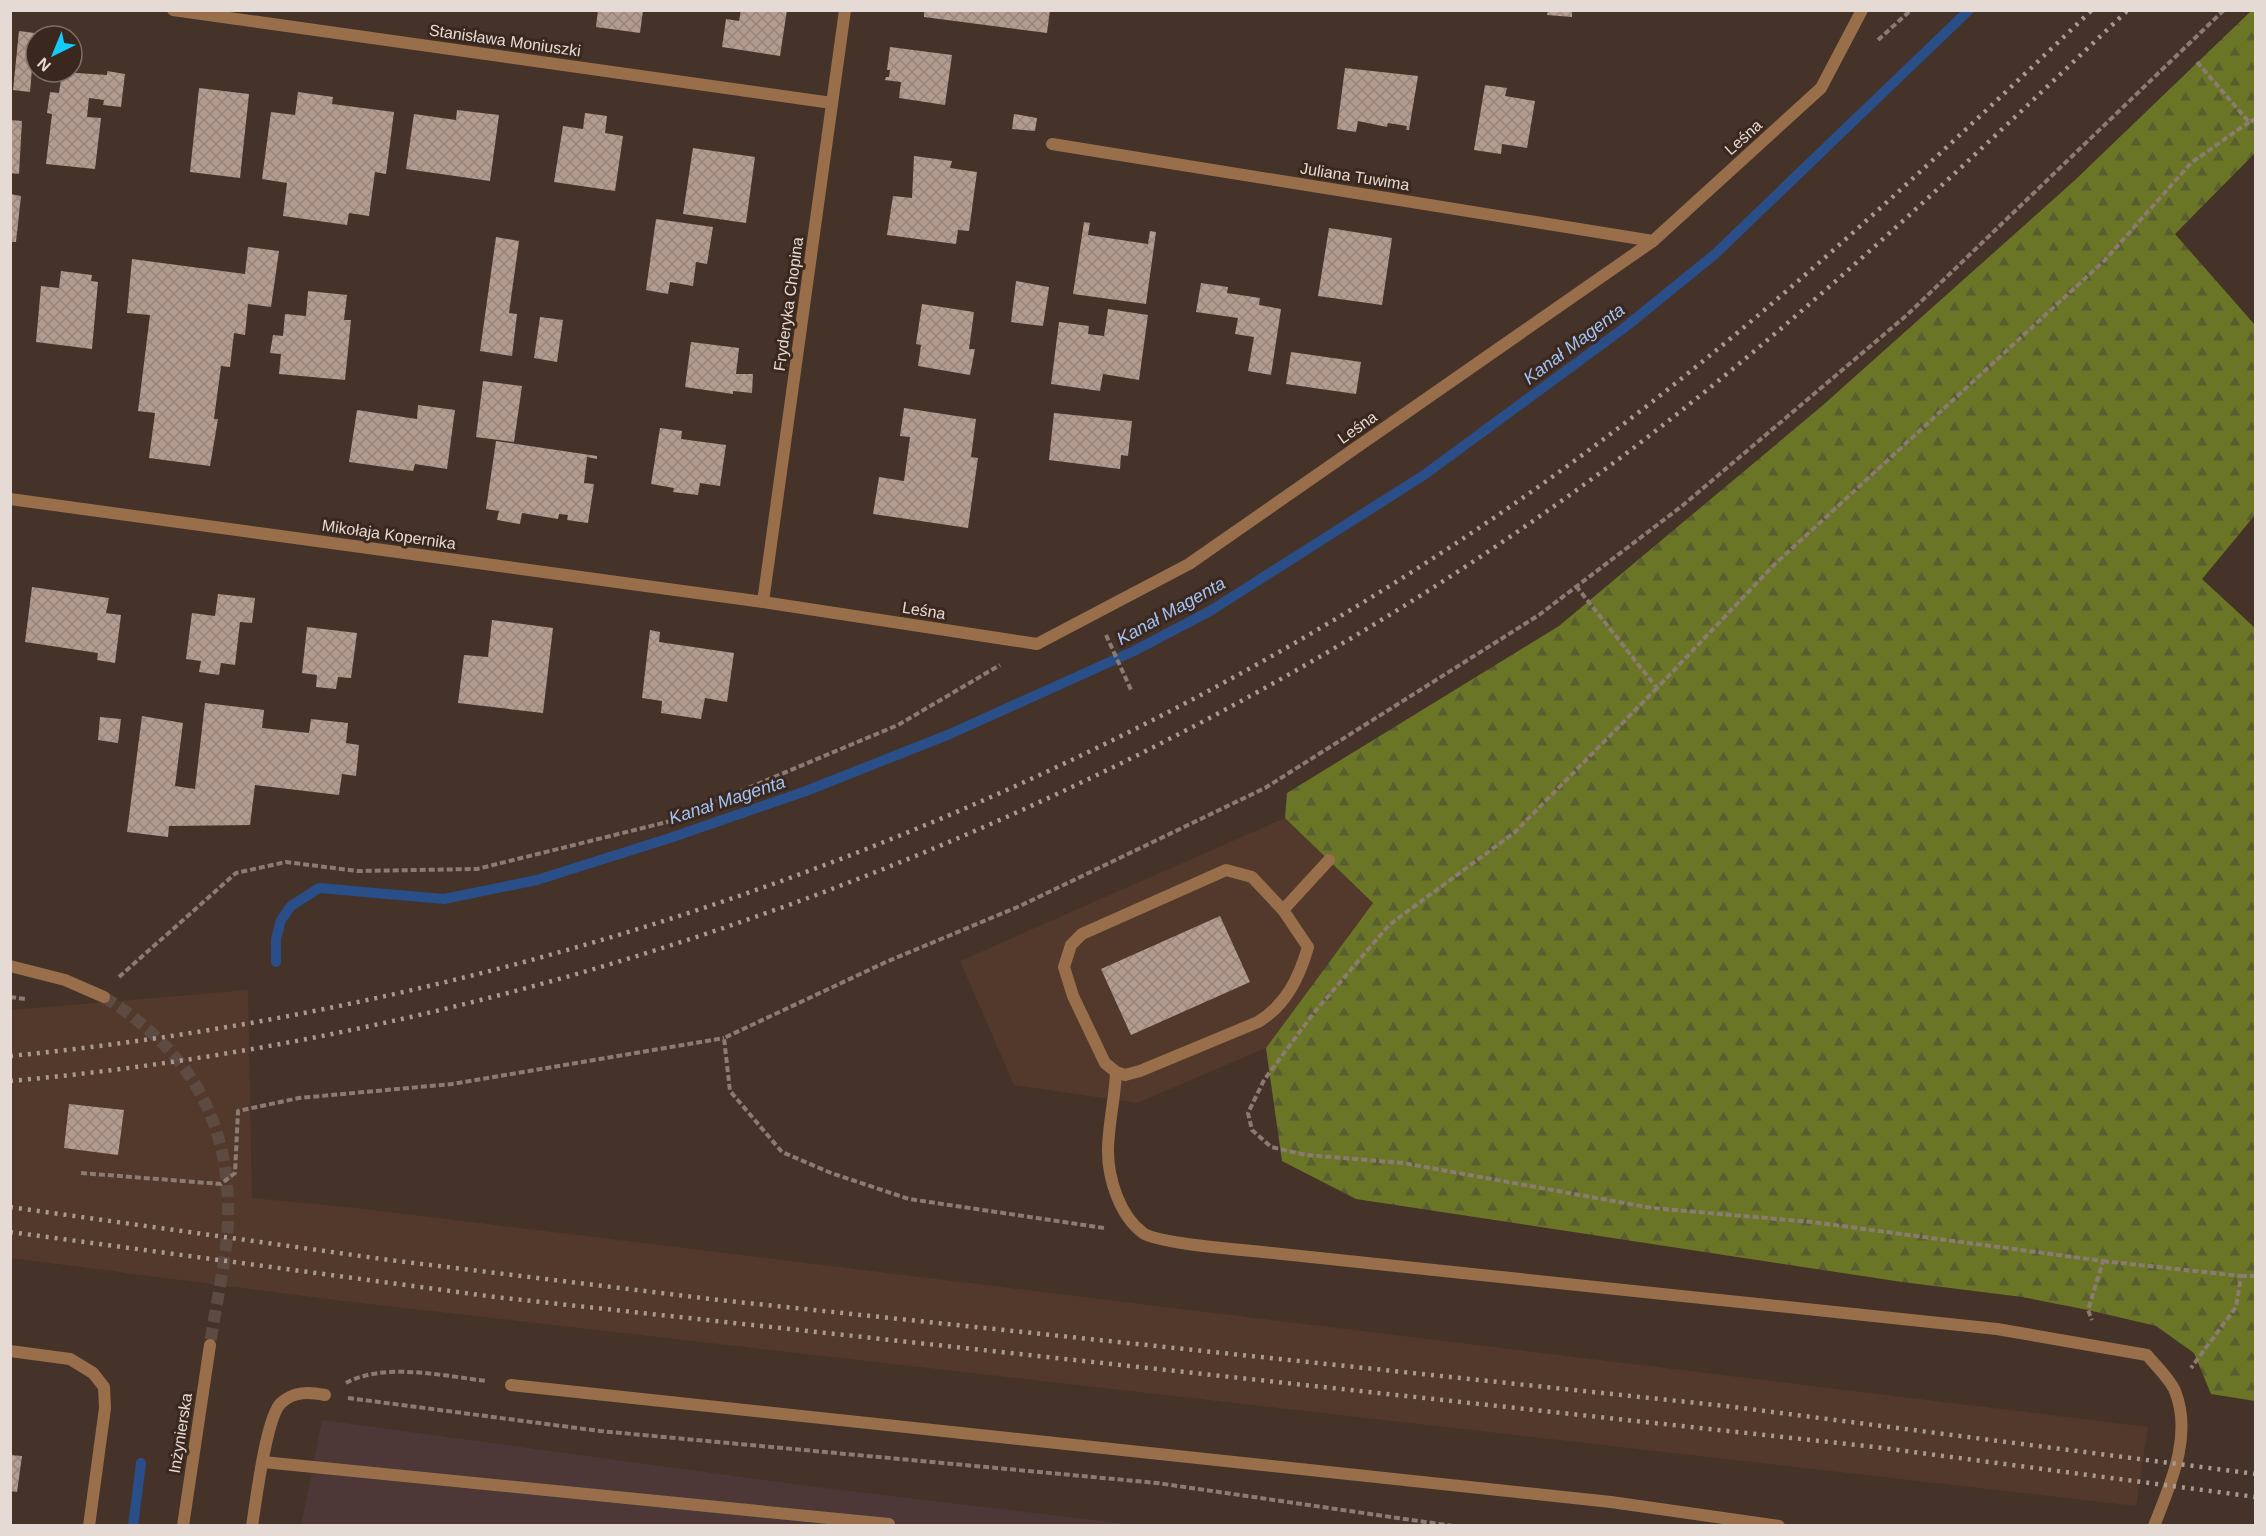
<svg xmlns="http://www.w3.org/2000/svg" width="2266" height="1536" font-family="Arial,sans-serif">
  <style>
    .education { fill: #4d3837 }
    .built { fill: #52392c }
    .forest { fill: url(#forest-firs) }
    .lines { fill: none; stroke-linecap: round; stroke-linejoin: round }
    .stream { stroke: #294e88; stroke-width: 10 }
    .building { fill: url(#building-cross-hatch) }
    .street-tunnel { stroke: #5d4b42; stroke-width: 12; stroke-dasharray: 12 6; stroke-linecap: butt }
    .path { stroke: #8b7b73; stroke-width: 4; stroke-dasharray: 6 3; stroke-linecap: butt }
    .lane { stroke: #996f4b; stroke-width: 12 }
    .street { stroke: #996f4b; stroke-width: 12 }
    .rail { stroke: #a99a92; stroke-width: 4.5; stroke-dasharray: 3 6; stroke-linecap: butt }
    .labels { text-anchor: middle; stroke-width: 6; stroke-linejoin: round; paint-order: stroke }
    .street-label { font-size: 16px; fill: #e6dad4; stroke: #3a281e }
    .water-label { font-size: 18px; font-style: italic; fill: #a2c3f6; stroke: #3a281e }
  </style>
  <defs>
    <pattern id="forest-firs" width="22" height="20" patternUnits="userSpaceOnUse" patternTransform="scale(1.5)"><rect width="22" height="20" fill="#6a7625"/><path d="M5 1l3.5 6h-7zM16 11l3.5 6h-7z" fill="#595e31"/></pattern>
    <pattern id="building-cross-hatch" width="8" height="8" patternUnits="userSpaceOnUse" patternTransform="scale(1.5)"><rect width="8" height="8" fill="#b29b8f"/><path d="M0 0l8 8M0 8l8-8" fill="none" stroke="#97847b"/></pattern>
  </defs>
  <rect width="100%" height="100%" fill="#453228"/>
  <!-- education -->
  <path class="education" d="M322,1420L808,1486L1136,1525L301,1526Z"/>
  <!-- built -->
  <g class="built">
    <path d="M1285,818L1373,903L1266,1048L1137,1103L1014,1085L960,961Z"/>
    <path d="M248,990L252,1198L356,1208L2148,1427L2136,1506L343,1301L11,1258V1010Z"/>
  </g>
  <!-- forest -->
  <path class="forest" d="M2251,11H2255V153L2175,234L2255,325V515L2202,579L2255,628V1401L2211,1394L2194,1353L2156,1326L2088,1310L2022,1297L1902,1282L1356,1199L1282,1161L1266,1048L1373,903L1285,818L1287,793L1559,626L1822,406L2074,181Z"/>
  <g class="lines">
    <!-- stream -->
    <g class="stream">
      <path d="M276,962V939L281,920L291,906L319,888L444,899L537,880L670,838L806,791L950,734L1134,651L1210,611L1424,475L1624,328L1715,254L1969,10"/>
      <path d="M133,1526L141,1463"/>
    </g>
  </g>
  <!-- building -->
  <g class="building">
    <path d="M598,10H643L640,33L596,27Z"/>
    <path d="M741,10H787L780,56L722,47L726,19L739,21Z"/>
    <path d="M924,10H1050L1047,33L924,17Z"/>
    <path d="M1548,10H1572V17L1547,15Z"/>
    <path d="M19,31L35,33L30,92L13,90Z"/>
    <path d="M890,47L952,55L945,105L899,98L901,82L885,80L886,77H889L890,70H887Z"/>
    <path d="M1345,68L1418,76L1409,130H1406L1407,126L1388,123L1387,127L1358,121L1356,132L1337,129Z"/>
    <path d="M107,71L125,74L121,107L103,105L104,100L89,98L87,117L101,118L95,169L46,164L52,114L47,113L50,92L59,93L62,72L107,75Z"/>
    <path d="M1485,85L1507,88L1505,96L1535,101L1527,148L1502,144L1501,154L1474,150Z"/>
    <path d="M199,88L249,94L240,178L190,172Z"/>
    <path d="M298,92L333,97L332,104L394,112L386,174L375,172L369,216L349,213L347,225L283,216L287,183L262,179L271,112L295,115Z"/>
    <path d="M457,110L499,115L490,181L406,169L414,114L456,120Z"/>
    <path d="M585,113L607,116L605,133L623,136L615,191L554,182L563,126L583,129Z"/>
    <path d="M1014,114L1037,118L1035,131L1012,129Z"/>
    <path d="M10,120L22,121L19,174L10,173Z"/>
    <path d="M693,148L755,157L746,223L683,214Z"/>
    <path d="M914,156L952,161L950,168L977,172L969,231L958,230L956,244L887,235L893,196L912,198Z"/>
    <path d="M10,194L21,196L16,242H10Z"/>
    <path d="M656,219L713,227L707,264L696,262L693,286L670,282L668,294L646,290Z"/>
    <path d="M1084,222L1090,223L1088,235L1148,244L1150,231L1156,232L1146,304L1073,294Z"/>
    <path d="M1329,228L1392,238L1382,305L1318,296Z"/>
    <path d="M496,237L519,241L509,313L517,314L512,356L480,351Z"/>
    <path d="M248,247L279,251L271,307L248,304L245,335L234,333L230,367L221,366L214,419H218L210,466L149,458L155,413L138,411L150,315L127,313L132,259L245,274Z"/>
    <path d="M61,271L92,275L91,281L98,282L92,349L36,342L41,286L59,288Z"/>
    <path d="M1016,281L1049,287L1043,326L1011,322Z"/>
    <path d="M1201,283L1228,287L1227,293L1260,298L1259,305L1281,309L1271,375L1248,371L1254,337L1235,334L1238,318L1196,312Z"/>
    <path d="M308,291L347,295L344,320H351L345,380L279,374L281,354L270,353L273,335L283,336L285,314L306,316Z"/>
    <path d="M922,304L974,312L969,349H975L970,375L918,366L921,345L916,344Z"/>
    <path d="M1108,309L1148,315L1139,380L1103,374L1100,391L1051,384L1059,322L1089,326L1088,334L1104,336Z"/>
    <path d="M540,317L563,320L557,362L534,358Z"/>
    <path d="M691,342L739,348L736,374H753L752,393L733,391V394L685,387Z"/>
    <path d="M1291,352L1361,362L1356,394L1286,384Z"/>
    <path d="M483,381L522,386L514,442L476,437Z"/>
    <path d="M418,405L455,410L447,469L415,464L413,471L349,462L357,410L417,419Z"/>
    <path d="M904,408L976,419L971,457L978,458L968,528L873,514L879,477L904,481L910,437L900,436Z"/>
    <path d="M1054,413L1132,421L1128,456L1121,455L1120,469L1049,460Z"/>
    <path d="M660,428L682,431L681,439L726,445L720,486L700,483L698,495L673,492L674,488L651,484Z"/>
    <path d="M496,441L597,456V459L587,457L584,483L594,484L588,523L567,520L568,515L559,514L558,519L522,513L520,524L497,520L499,511L486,509Z"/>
    <path d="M32,587L109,598L106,613L121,615L115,663L97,660L98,653L25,642Z"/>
    <path d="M218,594L255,598L252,623L240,622L235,665L221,663L219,675L199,672L201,661L186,659L192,613L215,616Z"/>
    <path d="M492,620L553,628L543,713L458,703L464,655L488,657Z"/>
    <path d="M307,627L357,633L351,678L338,677L336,689L316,687L317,675L302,673Z"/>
    <path d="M650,630L660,632L659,642L734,653L727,702L705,698L701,719L661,713L662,701L642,698Z"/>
    <path d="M205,703L264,710L262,728L309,733L311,719L348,723L346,743L359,745L356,776L342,774L339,795L255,785L250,825L169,826L168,837L127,832L142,716L183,723L175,786L195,789Z"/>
    <path d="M100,717L121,719L118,743L98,740Z"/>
    <path d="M1220,916L1250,982L1131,1035L1101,969Z"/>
    <path d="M69,1104L124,1110L118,1155L64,1148Z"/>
    <path d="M10,1455L22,1456L17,1492L10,1491Z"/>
  </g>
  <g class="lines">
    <!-- street-tunnel -->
    <path class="street-tunnel" d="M104,997C189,1050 231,1120 228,1222C226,1262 216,1304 210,1345"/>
    <!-- path -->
    <g class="path">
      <path d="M1878,40L1911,10"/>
      <path d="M2197,62L2249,122L2256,119"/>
      <path d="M1576,586L1657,688L1774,565L2105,260L2191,163L2249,122"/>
      <path d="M1106,635L1132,692"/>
      <path d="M1657,688L1514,833L1389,925L1313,1014L1264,1080L1248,1113L1252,1130L1271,1147L1306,1155L1403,1163L1652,1208L1812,1222L2103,1261L2088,1310L2092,1320"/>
      <path d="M119,977L236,873L286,862L357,871L477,869L667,822L898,725L1000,665"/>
      <path d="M10,997L25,999"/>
      <path d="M81,1173L221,1184L235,1173L238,1111L299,1098L452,1084L724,1038"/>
      <path d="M1104,1228L909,1199L831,1173L782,1152L730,1091L724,1038L886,962L1020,906L1265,788L1539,615L1682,506L1907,315L2224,10"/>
      <path d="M2103,1261L2241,1276L2236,1307L2191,1368"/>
      <path d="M2241,1276H2256"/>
      <path d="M346,1383C383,1362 445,1376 486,1381"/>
      <path d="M348,1398L600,1431L1157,1483L1453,1526"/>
    </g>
    <!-- lane -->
    <g class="lane">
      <path d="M1283,910L1329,860"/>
      <path d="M1116,1072L1125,1075L1140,1071L1258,1022C1286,1005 1299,978 1308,947L1283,910L1252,877L1226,870L1082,934L1071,945L1064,967L1073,996L1105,1063L1116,1072C1115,1099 1108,1125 1108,1151C1108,1179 1120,1216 1143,1233C1157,1243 1233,1249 1253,1251L1997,1329L2147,1355C2156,1366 2170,1379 2175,1391C2193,1436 2170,1485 2154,1526"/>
      <path d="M511,1385L1611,1502L1779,1526"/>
      <path d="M263,1462L889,1524"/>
      <path d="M252,1526C256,1501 266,1417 281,1403C294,1391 309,1392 325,1395"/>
    </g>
    <!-- street -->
    <g class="street">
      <path d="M173,10L832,103"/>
      <path d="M1052,144L1653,241"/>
      <path d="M10,499L763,602L1037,644L1189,564L1653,241L1821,88L1862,10"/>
      <path d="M763,602L845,10"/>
      <path d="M10,966L65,980L104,997"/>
      <path d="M10,1351L70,1359L93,1373L104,1387L105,1408L89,1526"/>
      <path d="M183,1526L210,1345"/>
    </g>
    <!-- rail -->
    <g class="rail">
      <path d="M10,1056C585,1000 1157,779 1617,429C1785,301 1939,156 2092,10"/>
      <path d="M10,1081C586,1030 1176,796 1636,446C1810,313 1969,161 2128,10"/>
      <path d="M10,1207L389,1260L719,1300L1726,1406L2256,1474"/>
      <path d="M10,1232L495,1297L1875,1447L2256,1497"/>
    </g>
  </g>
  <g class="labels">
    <!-- street labels -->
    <g class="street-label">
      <text transform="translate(505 40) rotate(8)" y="6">Stanisława Moniuszki</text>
      <text transform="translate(1743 137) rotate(-42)" y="6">Leśna</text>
      <text transform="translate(1355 176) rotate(9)" y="6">Juliana Tuwima</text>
      <text transform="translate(788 304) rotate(-82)" y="6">Fryderyka Chopina</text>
      <text transform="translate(1357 427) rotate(-35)" y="6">Leśna</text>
      <text transform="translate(389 534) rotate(8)" y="6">Mikołaja Kopernika</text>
      <text transform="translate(924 610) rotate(9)" y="6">Leśna</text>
      <text transform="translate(180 1433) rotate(-81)" y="6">Inżynierska</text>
    </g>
    <!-- water labels -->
    <g class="water-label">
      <text transform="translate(1574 344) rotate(-37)" y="6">Kanał Magenta</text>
      <text transform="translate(1171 611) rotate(-29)" y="6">Kanał Magenta</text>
      <text transform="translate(727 800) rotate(-18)" y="6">Kanał Magenta</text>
    </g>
  </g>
  <!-- border -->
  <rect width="2266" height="1536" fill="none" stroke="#e6dad4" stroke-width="24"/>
  <!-- north arrow -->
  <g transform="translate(54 54) rotate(223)"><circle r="28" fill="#3a281e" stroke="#7f6f67" stroke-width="1.5"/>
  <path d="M0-4.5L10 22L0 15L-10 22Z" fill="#13cafb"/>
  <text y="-9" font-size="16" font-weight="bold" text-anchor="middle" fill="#e6dad4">N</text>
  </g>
</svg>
